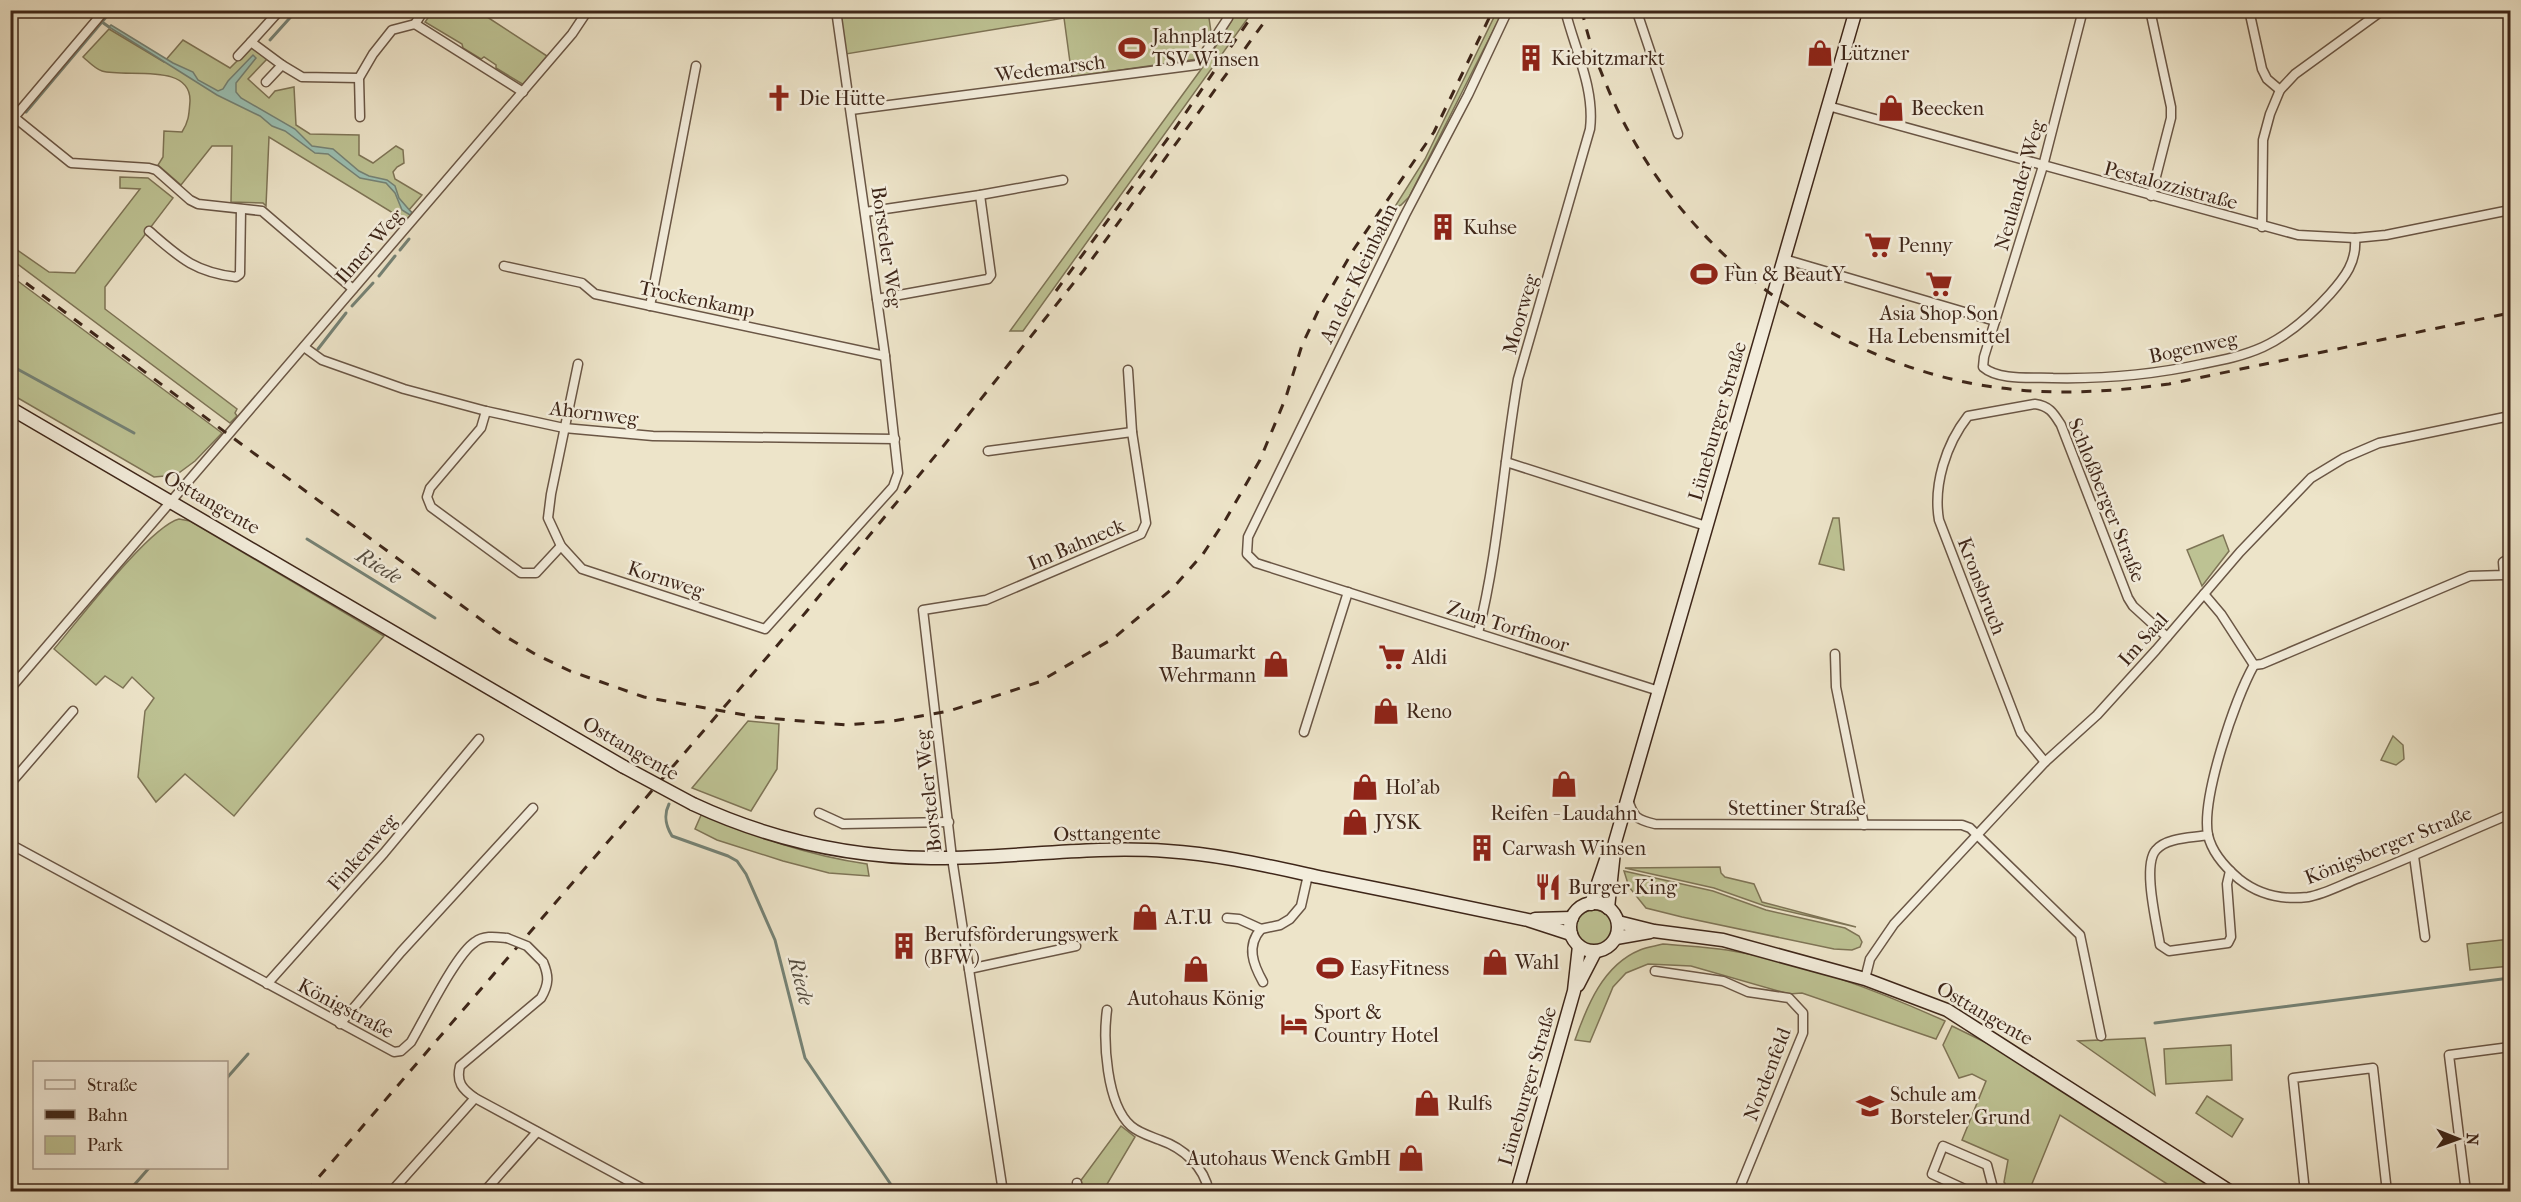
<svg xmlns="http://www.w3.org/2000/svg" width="2521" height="1202" font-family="'IM FELL French Canon',serif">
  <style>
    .green { fill: #bdc293; stroke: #7e7456; stroke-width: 1.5 }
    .water { fill: #9abfb2; stroke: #758275; stroke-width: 1.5 }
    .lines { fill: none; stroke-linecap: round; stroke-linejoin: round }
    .stream { stroke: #758275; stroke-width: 3 }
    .street-casing { stroke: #6a5645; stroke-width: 11 }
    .secondary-casing { stroke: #3e2619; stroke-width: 15 }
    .street { stroke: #f3eddc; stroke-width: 8 }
    .secondary { stroke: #f3eddc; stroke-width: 12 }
    .rail { stroke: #3e2619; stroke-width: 3; stroke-dasharray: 10 10; stroke-linecap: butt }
    .street-bridge-casing { stroke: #6a5645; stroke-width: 11; stroke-linecap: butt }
    .secondary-bridge-casing { stroke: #3e2619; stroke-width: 15; stroke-linecap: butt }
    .street-bridge { stroke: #f3eddc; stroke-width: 8 }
    .secondary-bridge { stroke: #f3eddc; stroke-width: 12 }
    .labels { text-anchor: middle; stroke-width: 5; stroke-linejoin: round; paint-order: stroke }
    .poi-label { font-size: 20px; fill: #3e2619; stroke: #f3eddc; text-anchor: start }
    .street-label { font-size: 20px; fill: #3e2619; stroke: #f3eddc }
    .water-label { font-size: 21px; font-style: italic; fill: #554c3f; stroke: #f3eddc }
  </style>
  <rect width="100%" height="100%" fill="#ede4c9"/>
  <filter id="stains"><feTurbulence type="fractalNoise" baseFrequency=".00333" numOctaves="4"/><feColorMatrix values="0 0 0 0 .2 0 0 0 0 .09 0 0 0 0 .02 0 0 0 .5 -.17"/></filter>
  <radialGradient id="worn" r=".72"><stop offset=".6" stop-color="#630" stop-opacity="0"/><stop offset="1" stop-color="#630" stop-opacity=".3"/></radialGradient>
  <!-- green -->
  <g class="green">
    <path d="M1238,10L1253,11L1023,331H1010L1205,64Z"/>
    <path d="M433,11H481V13L547,56L524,85L496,68V65L484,57L481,59L463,48L462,44L425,22Z"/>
    <path d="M840,11H1208L1212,39L1195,42L1197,59L1072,77L1064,18L846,54Z"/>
    <path d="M1497,11H1503L1409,197L1401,205L1394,208L1425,159Z"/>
    <path d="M109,29L164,62L183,40L230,68L252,46L267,59L248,79L269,98L275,91L294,87L296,125L310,134L359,135V155L373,163L396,146L403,150L404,163L397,167L393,172L395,179L422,195L409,210L413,213L406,221L269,137L266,206L263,203L231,202L232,146H212L181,185L158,165L163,157L164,131L182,132C189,121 189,114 190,101C191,62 126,78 102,71C95,69 89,62 83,57Z"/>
    <path d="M120,177L148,178L173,198L105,287V309L237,409L235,413L237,416L230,423L11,259L10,245L49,272L75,273L140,189L120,188Z"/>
    <path d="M11,276L222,433L195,461L176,475L154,477L11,394Z"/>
    <path d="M1833,518H1839L1844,570L1819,564Z"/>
    <path d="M179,519L190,521L384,636L234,816L185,774L156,802L138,777L145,711L154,698L132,677L123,688L105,676L96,685L54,649C78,621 149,527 179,519Z"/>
    <path d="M2223,535L2229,551L2202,586L2187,550Z"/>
    <path d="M748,721L779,724L777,769L751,811L692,788Z"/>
    <path d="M2393,736L2403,745L2404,759L2396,765L2381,760Z"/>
    <path d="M702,813C759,838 806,855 867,864L869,876L829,873L783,861L717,840L695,829Z"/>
    <path d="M1720,867L1721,873L1725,877L1754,884L1762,902L1856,927L1765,906L1714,888L1625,868Z"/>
    <path d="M1624,871L1713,891L1766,910L1845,928L1859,936L1862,942L1860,947L1852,950L1834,949L1682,917L1646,908L1629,887Z"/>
    <circle cx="1594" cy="928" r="18"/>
    <path d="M2510,939V966L2470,970L2467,944Z"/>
    <path d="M1663,944C1684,946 1706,947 1727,950C1803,962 1876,990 1945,1021L1936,1039L1802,993L1789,994L1691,966L1648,964L1626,973L1613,987L1590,1042L1575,1040C1587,1006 1603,965 1640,950C1647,947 1656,946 1663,944Z"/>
    <path d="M1952,1026L1999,1049L2071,1090L2217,1191H2178L2060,1115L2029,1191C2017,1191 2010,1192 2004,1182L2008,1160L1962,1140L1986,1081L1972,1074L1959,1078L1943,1045Z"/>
    <path d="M2145,1038L2155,1095L2078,1041Z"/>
    <path d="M2231,1045L2232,1080L2166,1084L2164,1049Z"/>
    <path d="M2207,1096L2243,1119L2232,1137L2196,1113Z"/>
    <path d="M1121,1126L1135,1137L1103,1191H1080L1079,1183Z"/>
  </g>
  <!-- water -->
  <path class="water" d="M111,25L173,63L193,72L198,80L218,91L223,89L228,81L253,55L256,58L236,83V92L241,98L295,129L312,146L333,149L359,171L369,176L387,180L395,186L399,198L412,213L410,215L402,210L395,193L386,183L360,178L328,154L315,153L285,131L272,126L260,116L217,95L109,27Z"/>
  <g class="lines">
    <!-- stream -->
    <g class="stream">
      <path d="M102,22L109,27"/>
      <path d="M270,40L297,10"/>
      <path d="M26,112L112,10"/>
      <path d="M10,130L11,129"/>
      <path d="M400,250L409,239"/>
      <path d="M379,276L395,256"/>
      <path d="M352,306L373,283"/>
      <path d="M318,349L346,313"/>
      <path d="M10,365L134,433"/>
      <path d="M307,539L435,618"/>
      <path d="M669,804C663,816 666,826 672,836L728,856L737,861L746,874L775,940L805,1058L896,1192"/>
      <path d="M2155,1023L2510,978"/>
      <path d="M226,1079L248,1054"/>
      <path d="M128,1192L149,1168"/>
    </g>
    <defs>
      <g id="street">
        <path d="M280,10L251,42L282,65"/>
        <path d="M1508,10L1468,95L1405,215L1248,537L1247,554L1256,563L1659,691"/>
        <path d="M1605,10H1607"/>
        <path d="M1634,10L1638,15L1678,134"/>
        <path d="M2083,10L2043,166L1984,357L1983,367C1999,381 2032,377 2053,378C2104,379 2152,375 2202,364C2223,360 2243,356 2263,347C2289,335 2311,315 2330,294C2345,277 2357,262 2355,238"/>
        <path d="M2150,10L2171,107V118L2151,196"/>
        <path d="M2249,10L2262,69L2267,79L2280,90"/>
        <path d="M415,24L424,10"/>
        <path d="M238,56L251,42"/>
        <path d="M266,82L282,65L302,77L359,78"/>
        <path d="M1828,106L2298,235L2355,238L2386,235L2510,210"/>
        <path d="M851,110L1197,65L1228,18"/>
        <path d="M14,117L71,163L149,168L156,170L190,200L198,204L262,211L353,289"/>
        <path d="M360,117L359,78L373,54L392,30L415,24L523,92"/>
        <path d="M12,120L105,10"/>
        <path d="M865,212L980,195L1063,180"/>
        <path d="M2262,227L2263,140L2270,114L2280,90L2295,74L2383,10"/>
        <path d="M149,231C179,257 194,272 236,277L240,274L241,209"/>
        <path d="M1784,259L1995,321"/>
        <path d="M504,266L582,283L595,294L885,356"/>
        <path d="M877,299L988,279L991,275L980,195"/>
        <path d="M650,306L696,66"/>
        <path d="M304,347L322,360L404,389L486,411L564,428L653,436L895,439"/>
        <path d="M578,364L551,494L548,518L561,546L582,569L765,629L893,487L898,473L885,356L836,10"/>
        <path d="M486,411L481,428L430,488L427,497L431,507L521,573H536L561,546"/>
        <path d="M988,451L1132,432"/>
        <path d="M1506,462L1706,526"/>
        <path d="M2204,594L2221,614L2254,665C2235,699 2201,798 2208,835C2212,853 2226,868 2239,879C2259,895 2283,900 2308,897C2325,894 2343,884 2359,878C2410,858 2460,835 2510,814"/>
        <path d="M1478,633C1499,550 1503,464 1518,379L1590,129C1595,89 1575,50 1565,10"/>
        <path d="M1835,654L1836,687L1864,825"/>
        <path d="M2254,665L2262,664L2470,576L2504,575L2503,562L2510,558"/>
        <path d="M10,689L572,34L588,10"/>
        <path d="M1304,732L1348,592"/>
        <path d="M2045,762L2021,733L1939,520C1933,485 1946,444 1968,416L2035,404C2050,406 2054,414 2061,425L2128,598L2133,606L2167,637"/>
        <path d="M10,784L73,711"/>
        <path d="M1628,799C1633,817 1637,820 1655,824L1962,825L1970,828L2080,935L2101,1036"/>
        <path d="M819,813L843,824L949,822"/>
        <path d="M2208,835C2193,838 2167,837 2156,850C2142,865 2157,925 2160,945L2169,951L2228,943L2231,937L2227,884L2230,871"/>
        <path d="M10,844L394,1052L401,1051L411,1042C424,1020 456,954 475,942C484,935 496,937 507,938"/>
        <path d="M2414,856L2425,937"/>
        <path d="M1227,918L1239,919L1261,929L1280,925L1290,919L1301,906L1308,875"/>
        <path d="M1261,929C1246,946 1253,964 1263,982"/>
        <path d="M543,962C549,976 549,984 541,998L460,1066C456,1082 462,1089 475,1098L649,1192"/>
        <path d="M969,969L1076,946"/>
        <path d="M1655,971L1723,981L1748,992L1789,998L1803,1013V1033L1738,1192"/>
        <path d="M1865,979L1870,959L1894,924L2045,762L2097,715L2156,650L2240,552L2311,478L2344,458L2379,443L2510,416"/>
        <path d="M267,984L384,853L479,739"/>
        <path d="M1107,1010C1103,1040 1106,1104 1131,1126C1139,1133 1150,1136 1160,1140C1183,1148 1204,1166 1209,1192"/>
        <path d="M340,1024L401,952L533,808"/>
        <path d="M1077,1183L1079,1192"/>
        <path d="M391,1192L475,1098"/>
        <path d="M484,1192L537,1132"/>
        <path d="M1003,1192L952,858L923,610L986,600L1141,534L1146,523L1132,432L1128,370"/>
        <path d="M1971,1192L1932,1174L1943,1146L1987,1165L1994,1192"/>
        <path d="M2305,1192L2293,1078L2373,1068L2387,1192"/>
        <path d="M2466,1192L2449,1055L2510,1047"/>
      </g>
      <g id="secondary">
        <path d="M10,408L624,767"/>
        <path d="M693,804C768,839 849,857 931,858C1009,859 1088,845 1167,851C1218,854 1268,866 1319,877C1389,891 1458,905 1528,920L1571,934"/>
        <circle cx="1594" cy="927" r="24"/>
        <path d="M1591,904L1609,851"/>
        <path d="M1608,908L1615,842L1856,10"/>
        <path d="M1535,919L1572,918"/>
        <path d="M1618,922L1654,931L1723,940L1865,979L1947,1010L2231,1192"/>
        <path d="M1616,938L1650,932"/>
        <path d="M1578,985L1595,952"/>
        <path d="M1517,1192L1574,991L1579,946"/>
      </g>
    </defs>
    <!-- street casing -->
    <use href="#street" class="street-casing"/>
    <!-- secondary casing -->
    <use href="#secondary" class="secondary-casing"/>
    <!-- street -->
    <use href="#street" class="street"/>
    <!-- secondary -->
    <use href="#secondary" class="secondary"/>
    <!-- rail -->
    <g class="rail">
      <path d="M1582,10C1587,36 1596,60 1606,84C1668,236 1812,354 1975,384C2040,396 2103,393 2169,384L2510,313"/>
      <path d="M10,271L229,435L498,632L535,654L570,671L644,697L756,717L847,725L893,721L949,711L1039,682L1114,638L1173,588L1203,554L1226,519L1260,460L1286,397L1302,345L1320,307L1354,249L1434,132L1493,10"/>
      <path d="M1056,291L1174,130L1256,10"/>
      <path d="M306,1192L806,612L945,444L1084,270L1273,10"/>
    </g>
    <defs>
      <path id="street-bridge" d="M507,938L527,946L543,962"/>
      <path id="secondary-bridge" d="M624,767L693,804"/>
    </defs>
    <!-- street-bridge casing -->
    <use href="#street-bridge" class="street-bridge-casing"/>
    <!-- secondary-bridge casing -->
    <use href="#secondary-bridge" class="secondary-bridge-casing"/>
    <!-- street-bridge -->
    <use href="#street-bridge" class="street-bridge"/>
    <!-- secondary-bridge -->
    <use href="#secondary-bridge" class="secondary-bridge"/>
  </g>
  <!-- icons -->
  <defs>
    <symbol id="stadium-bare" viewBox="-9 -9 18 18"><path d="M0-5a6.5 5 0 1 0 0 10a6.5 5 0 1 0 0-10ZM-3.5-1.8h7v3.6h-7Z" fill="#8f2418" stroke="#f3eddc" stroke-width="2.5" paint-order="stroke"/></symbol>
    <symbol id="shop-bare" viewBox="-9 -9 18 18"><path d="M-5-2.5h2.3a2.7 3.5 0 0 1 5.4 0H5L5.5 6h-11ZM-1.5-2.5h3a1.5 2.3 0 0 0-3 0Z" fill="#8f2418" stroke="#f3eddc" stroke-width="2.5" paint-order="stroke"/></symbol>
    <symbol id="building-bare" viewBox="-9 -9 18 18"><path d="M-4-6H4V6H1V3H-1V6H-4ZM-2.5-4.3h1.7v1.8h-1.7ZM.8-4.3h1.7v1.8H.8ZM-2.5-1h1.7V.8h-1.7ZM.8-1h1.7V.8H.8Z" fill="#8f2418" stroke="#f3eddc" stroke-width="2.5" paint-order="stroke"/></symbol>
    <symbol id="church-bare" viewBox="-9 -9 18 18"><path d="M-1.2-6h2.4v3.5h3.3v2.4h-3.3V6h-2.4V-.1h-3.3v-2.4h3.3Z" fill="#8f2418" stroke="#f3eddc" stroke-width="2.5" paint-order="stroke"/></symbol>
    <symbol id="supermarket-bare" viewBox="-9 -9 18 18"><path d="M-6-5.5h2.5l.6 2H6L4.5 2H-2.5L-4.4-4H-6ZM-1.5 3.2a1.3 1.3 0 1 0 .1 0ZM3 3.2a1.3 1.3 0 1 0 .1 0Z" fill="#8f2418" stroke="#f3eddc" stroke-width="2.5" paint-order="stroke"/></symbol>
    <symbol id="restaurant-bare" viewBox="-9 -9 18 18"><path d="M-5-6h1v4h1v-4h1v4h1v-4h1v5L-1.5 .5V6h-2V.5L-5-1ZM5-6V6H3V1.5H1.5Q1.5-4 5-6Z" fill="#8f2418" stroke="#f3eddc" stroke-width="2.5" paint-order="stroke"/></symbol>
    <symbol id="hotel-bare" viewBox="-9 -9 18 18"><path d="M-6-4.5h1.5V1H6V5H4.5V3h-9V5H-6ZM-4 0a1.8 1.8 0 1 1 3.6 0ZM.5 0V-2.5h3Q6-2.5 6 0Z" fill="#8f2418" stroke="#f3eddc" stroke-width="2.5" paint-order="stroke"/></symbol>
    <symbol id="school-bare" viewBox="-9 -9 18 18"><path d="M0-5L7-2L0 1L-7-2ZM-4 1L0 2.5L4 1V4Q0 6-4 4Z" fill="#8f2418" stroke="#f3eddc" stroke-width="2.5" paint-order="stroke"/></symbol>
  </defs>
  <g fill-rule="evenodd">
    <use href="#stadium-bare" x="1113" y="29" width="38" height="38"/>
    <use href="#shop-bare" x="1801" y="34" width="38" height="38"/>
    <use href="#building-bare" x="1512" y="39" width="38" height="38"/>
    <use href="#church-bare" x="760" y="79" width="38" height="38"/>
    <use href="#shop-bare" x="1872" y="89" width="38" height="38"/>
    <use href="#building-bare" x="1424" y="208" width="38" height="38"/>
    <use href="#supermarket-bare" x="1859" y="226" width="38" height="38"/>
    <use href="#stadium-bare" x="1685" y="255" width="38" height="38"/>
    <use href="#supermarket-bare" x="1920" y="265" width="38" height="38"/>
    <use href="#supermarket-bare" x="1373" y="638" width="38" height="38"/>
    <use href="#shop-bare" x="1257" y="645" width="38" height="38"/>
    <use href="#shop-bare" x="1367" y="692" width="38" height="38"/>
    <use href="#shop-bare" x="1545" y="765" width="38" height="38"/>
    <use href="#shop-bare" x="1346" y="768" width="38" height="38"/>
    <use href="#shop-bare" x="1336" y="803" width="38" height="38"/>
    <use href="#building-bare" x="1463" y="829" width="38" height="38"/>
    <use href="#restaurant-bare" x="1529" y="868" width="38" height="38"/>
    <use href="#shop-bare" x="1126" y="898" width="38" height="38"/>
    <use href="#building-bare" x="885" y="927" width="38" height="38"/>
    <use href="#shop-bare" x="1476" y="943" width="38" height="38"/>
    <use href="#stadium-bare" x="1311" y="949" width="38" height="38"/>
    <use href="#shop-bare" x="1177" y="950" width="38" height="38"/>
    <use href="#hotel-bare" x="1275" y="1005" width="38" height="38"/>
    <use href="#shop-bare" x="1408" y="1084" width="38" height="38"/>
    <use href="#school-bare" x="1851" y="1087" width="38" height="38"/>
    <use href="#shop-bare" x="1392" y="1139" width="38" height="38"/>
  </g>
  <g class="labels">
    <!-- poi labels -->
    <g class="poi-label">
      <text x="1152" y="43">Jahnplatz<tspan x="1152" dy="23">TSV Winsen</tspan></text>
      <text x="1840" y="60">Lützner</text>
      <text x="1551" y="65">Kiebitzmarkt</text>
      <text x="799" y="105">Die Hütte</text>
      <text x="1911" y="115">Beecken</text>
      <text x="1463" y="234">Kuhse</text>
      <text x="1898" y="252">Penny</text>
      <text x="1724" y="281">Fun &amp; BeautY</text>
      <text x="1939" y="320" text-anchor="middle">Asia Shop Son<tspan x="1939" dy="23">Ha Lebensmittel</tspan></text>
      <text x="1256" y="659" text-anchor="end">Baumarkt<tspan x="1256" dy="23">Wehrmann</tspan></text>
      <text x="1412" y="664">Aldi</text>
      <text x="1406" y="718">Reno</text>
      <text x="1385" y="794">Hol'ab</text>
      <text x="1564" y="820" text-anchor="middle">Reifen - Laudahn</text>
      <text x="1375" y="829">JYSK</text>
      <text x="1502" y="855">Carwash Winsen</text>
      <text x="1568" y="894">Burger King</text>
      <text x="1165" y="924">A.T.U</text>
      <text x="924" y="941">Berufsförderungswerk<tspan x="924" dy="23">(BFW)</tspan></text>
      <text x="1515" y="969">Wahl</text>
      <text x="1350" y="975">EasyFitness</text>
      <text x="1196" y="1005" text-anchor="middle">Autohaus König</text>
      <text x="1314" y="1019">Sport &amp;<tspan x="1314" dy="23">Country Hotel</tspan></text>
      <text x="1890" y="1101">Schule am<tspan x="1890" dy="23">Borsteler Grund</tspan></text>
      <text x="1447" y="1110">Rulfs</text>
      <text x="1391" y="1165" text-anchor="end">Autohaus Wenck GmbH</text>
    </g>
    <!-- street labels -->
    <g class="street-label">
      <text transform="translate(1050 68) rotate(-7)" y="7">Wedemarsch</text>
      <text transform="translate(2019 185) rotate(-74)" y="7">Neulander Weg</text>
      <text transform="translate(2171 185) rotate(15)" y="7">Pestalozzistraße</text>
      <text transform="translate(369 246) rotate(-49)" y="7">Ilmer Weg</text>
      <text transform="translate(887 247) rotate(82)" y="7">Borsteler Weg</text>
      <text transform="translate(1358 273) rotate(-64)" y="7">An der Kleinbahn</text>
      <text transform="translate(697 299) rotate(12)" y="7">Trockenkamp</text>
      <text transform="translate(1520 314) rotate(-74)" y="7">Moorweg</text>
      <text transform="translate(2193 347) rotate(-12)" y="7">Bogenweg</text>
      <text transform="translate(594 413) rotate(7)" y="7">Ahornweg</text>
      <text transform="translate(1717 421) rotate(-74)" y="7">Lüneburger Straße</text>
      <text transform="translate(2107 500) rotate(68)" y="7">Schloßberger Straße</text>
      <text transform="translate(212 502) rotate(30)" y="7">Osttangente</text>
      <text transform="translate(1076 544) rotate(-23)" y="7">Im Bahneck</text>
      <text transform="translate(666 579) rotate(18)" y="7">Kornweg</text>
      <text transform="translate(1982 586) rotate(69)" y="7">Kronsbruch</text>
      <text transform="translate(1508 626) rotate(18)" y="7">Zum Torfmoor</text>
      <text transform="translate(2143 639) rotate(-48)" y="7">Im Saal</text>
      <text transform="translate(631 748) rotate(30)" y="7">Osttangente</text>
      <text transform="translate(928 791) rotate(-96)" y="7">Borsteler Weg</text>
      <text x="1797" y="815">Stettiner Straße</text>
      <text transform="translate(1107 833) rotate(-1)" y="7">Osttangente</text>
      <text transform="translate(2388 845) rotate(-22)" y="7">Königsberger Straße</text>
      <text transform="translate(362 852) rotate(-49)" y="7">Finkenweg</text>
      <text transform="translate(346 1008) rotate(28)" y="7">Königstraße</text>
      <text transform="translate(1985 1013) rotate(30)" y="7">Osttangente</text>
      <text transform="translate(1767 1074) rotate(-69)" y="7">Nordenfeld</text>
      <text transform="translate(1527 1086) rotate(-74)" y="7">Lüneburger Straße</text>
    </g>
    <!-- water labels -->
    <g class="water-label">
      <text transform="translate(379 566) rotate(32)" y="7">Riede</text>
      <text transform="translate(801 981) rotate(76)" y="7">Riede</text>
    </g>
  </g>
  <!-- margin -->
  <rect width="2521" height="1202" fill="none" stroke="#ede4c9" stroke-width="36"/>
  <rect x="12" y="12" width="2497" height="1178" fill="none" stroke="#3e2619" stroke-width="3"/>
  <rect x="18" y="18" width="2485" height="1166" fill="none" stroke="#3e2619" stroke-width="1.5"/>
  <!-- legend -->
  <rect x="33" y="1061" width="195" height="108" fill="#f3eddc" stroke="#ab9d8e" stroke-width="1.5"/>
  <rect x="45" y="1080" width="30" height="9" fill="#f3eddc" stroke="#ab9d8e" stroke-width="1.5"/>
  <text x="87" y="1091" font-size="18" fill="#3e2619">Straße</text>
  <rect x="45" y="1110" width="30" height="9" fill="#3e2619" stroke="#ab9d8e" stroke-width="1.5"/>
  <text x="87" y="1121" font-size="18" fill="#3e2619">Bahn</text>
  <rect x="45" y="1136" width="30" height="18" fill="#bdc293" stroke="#ab9d8e" stroke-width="1.5"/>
  <text x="87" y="1151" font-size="18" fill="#3e2619">Park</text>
  <!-- north arrow -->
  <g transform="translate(2458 1139) rotate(91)" stroke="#f3eddc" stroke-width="4.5" paint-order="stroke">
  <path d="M0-4.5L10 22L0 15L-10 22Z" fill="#3e2619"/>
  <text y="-9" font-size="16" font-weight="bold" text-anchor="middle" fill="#3e2619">N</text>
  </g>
  <rect width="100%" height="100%" filter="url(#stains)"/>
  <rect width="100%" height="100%" fill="url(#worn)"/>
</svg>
